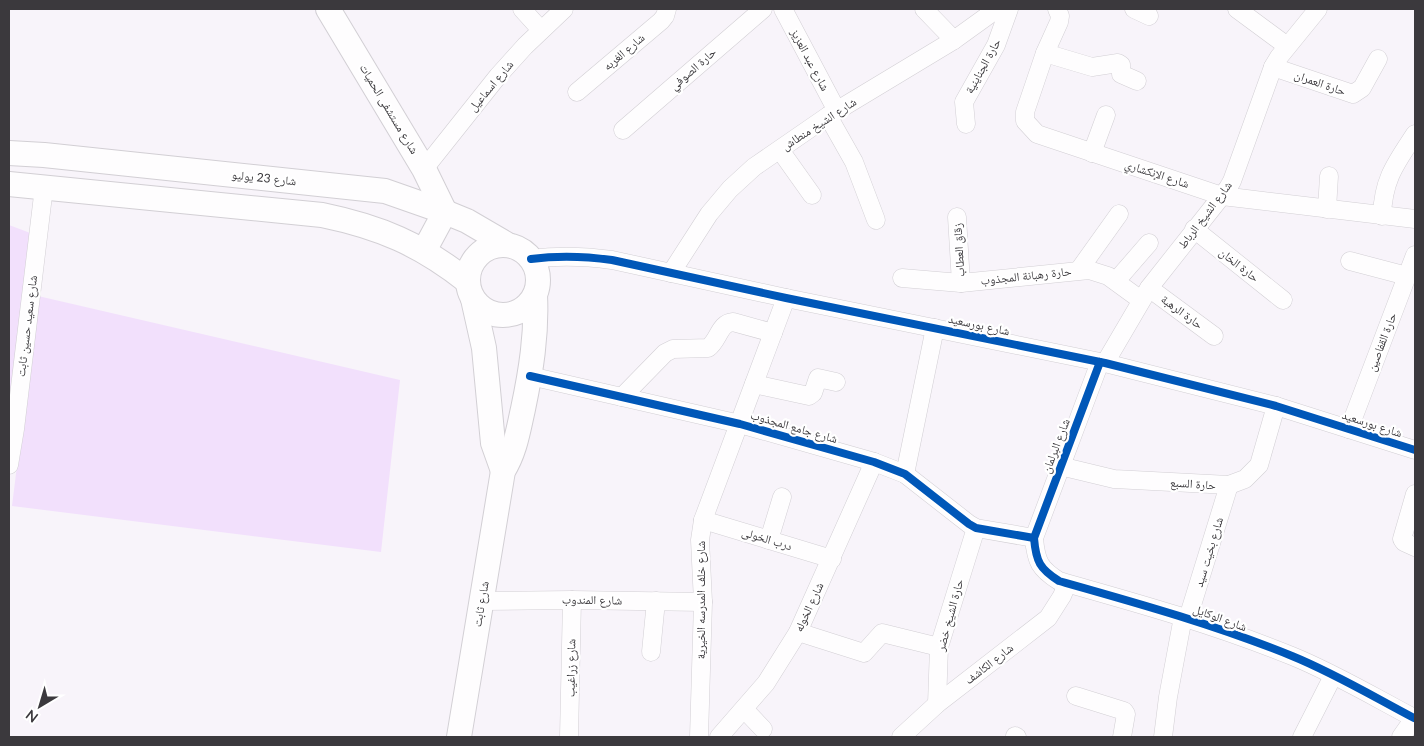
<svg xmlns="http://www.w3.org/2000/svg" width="1424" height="746" font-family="Lato,'Noto Naskh Arabic',sans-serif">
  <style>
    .green { fill: #f2e0fc }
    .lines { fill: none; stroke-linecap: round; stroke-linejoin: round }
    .street-casing { stroke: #d2cfd4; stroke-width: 19 }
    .secondary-casing { stroke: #d2cfd4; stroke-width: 26 }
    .street { stroke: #fefdfe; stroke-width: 18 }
    .secondary { stroke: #fefdfe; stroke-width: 24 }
    .cycleway-casing { stroke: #fff; stroke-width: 11 }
    .cycleway { stroke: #0057b8; stroke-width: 8 }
    .labels { text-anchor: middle; stroke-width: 4.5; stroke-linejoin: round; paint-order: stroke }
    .street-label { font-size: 12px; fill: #3b393d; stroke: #fff }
  </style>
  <rect width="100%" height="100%" fill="#f8f4fa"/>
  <!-- green -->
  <g class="green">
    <path d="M9,225L33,234L9,424Z"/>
    <path d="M38,296L400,380L381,552L12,506Z"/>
  </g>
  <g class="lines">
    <defs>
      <g id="street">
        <path d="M522,9L541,30"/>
        <path d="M783,9L837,111"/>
        <path d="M924,9L954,40"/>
        <path d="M1057,9L1060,16L1059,22L1045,53L1025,112V121L1037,134L1222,196L1415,219"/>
        <path d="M1134,9L1149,16"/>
        <path d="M1237,9L1287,46"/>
        <path d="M1045,53L1092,67L1118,63L1121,65V74L1137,81"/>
        <path d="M1273,67L1353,94L1362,88L1378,59"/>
        <path d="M577,92L661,21L665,16L667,9"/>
        <path d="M828,116L854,162L876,220"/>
        <path d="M966,124L964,102L996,45L1009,9"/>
        <path d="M623,130L763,9"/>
        <path d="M780,150L812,195"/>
        <path d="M1092,153L1106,115"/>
        <path d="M424,169L498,76L525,46L564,9"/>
        <path d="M1327,209L1329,176"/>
        <path d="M1382,216C1383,179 1396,163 1415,134"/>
        <path d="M957,217L961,283"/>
        <path d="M1194,229L1283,300"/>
        <path d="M531,259C560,255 584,256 612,260L786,298L1105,363L1276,406L1415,450"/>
        <path d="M1350,261L1407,276"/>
        <path d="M1079,270L1119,214"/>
        <path d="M671,273L709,214L730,189L754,167L828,116L954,40L997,9"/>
        <path d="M902,278L961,283L1089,270L1108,276L1141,300"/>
        <path d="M1116,281L1149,243"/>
        <path d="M1149,288L1214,336"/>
        <path d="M1100,362L1034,538C1036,562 1040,569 1059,581C1137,603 1216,625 1292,656C1334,673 1374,697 1414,718"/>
        <path d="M1105,363L1149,288L1228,188L1232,181L1273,67L1279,57L1318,9"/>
        <path d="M530,376L740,424L874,462L905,474L969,524L976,528L1034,538"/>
        <path d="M754,384L809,396L813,393L818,378L836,382"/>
        <path d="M622,397L665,353L673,349L708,348C719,340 719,323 733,322L773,333"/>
        <path d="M1349,429L1415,255"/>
        <path d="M9,465L15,429L44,187"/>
        <path d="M1060,466L1114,479L1229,485L1245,479L1259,465L1276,406"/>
        <path d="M905,474L935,328"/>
        <path d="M1415,494L1402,539L1404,542L1415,547"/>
        <path d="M703,520L832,559"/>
        <path d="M769,540L782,497"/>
        <path d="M481,601L572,600L703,602"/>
        <path d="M1188,618L1229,485"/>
        <path d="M798,632L864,653L882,633L939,647"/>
        <path d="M651,652L656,601"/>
        <path d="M1076,696L1124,711L1126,714L1122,737"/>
        <path d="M937,704L939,647L976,528"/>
        <path d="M744,709L763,729"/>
        <path d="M1015,736L1017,737"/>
        <path d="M569,737L572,600"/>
        <path d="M699,737L703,602L700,540L703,520L786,298"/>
        <path d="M719,737L766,683L798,632L874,462"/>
        <path d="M901,737L937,704L1048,618L1062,596L1067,584"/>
        <path d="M1163,737L1168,697L1183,617"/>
        <path d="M1302,737L1333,676"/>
        <path d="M1401,737L1415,717"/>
      </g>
      <g id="secondary">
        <path d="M328,9L424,169L445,212L424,251"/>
        <path d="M9,153L44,155L385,191L445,212L467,221L508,245"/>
        <path d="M9,184L322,215C380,227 420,244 467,281"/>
        <circle cx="503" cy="280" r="35"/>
        <path d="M473,299L484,348L493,443L503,471"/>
        <path d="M459,737L503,471C515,452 518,431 523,409C531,371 537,334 535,295"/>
      </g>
    </defs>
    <!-- street casing -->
    <use href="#street" class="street-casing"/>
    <!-- secondary casing -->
    <use href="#secondary" class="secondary-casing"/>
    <!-- street -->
    <use href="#street" class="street"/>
    <!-- secondary -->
    <use href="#secondary" class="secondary"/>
    <defs>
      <g id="cycleway">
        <path d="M531,259C560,255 584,256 612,260L786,298L1105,363L1276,406L1415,450"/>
        <path d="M1100,362L1034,538C1036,562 1040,569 1059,581C1137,603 1216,625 1292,656C1334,673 1374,697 1414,718"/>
        <path d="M530,376L740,424L874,462L905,474L969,524L976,528L1034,538"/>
      </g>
    </defs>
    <!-- cycleway casing -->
    <use href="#cycleway" class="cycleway-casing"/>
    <!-- cycleway -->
    <use href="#cycleway" class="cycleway"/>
  </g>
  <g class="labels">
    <!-- street labels -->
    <g class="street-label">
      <text transform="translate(624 52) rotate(-40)" y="4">شارع الغربه</text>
      <text transform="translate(810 60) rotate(62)" y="4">شارع عبد العزيز</text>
      <text transform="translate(983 66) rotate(-61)" y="4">حارة الجناينية</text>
      <text transform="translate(693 69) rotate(-41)" y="4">حارة الصوفي</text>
      <text transform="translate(1320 83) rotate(19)" y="4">حارة العمران</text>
      <text transform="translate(491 86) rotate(-50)" y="4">شارع اسماعيل</text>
      <text transform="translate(389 109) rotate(59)" y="4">شارع مستشفى الحميات</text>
      <text transform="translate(819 124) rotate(-33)" y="4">شارع الشيخ منطاش</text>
      <text transform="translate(1157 174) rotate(18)" y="4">شارع الإنكشاري</text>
      <text transform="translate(264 178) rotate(6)" y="4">شارع 23 يوليو</text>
      <text transform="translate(1205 215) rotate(-53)" y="4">شارع الشيخ الرباط</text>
      <text transform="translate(959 250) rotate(-93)" y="4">زقاق العطاب</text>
      <text transform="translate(1239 265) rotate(38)" y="4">حارة الخان</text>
      <text transform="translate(1026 276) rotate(-6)" y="4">حارة رهبانة المجذوب</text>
      <text transform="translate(1182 312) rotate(36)" y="4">حارة الرهبة</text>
      <text transform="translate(979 325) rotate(12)" y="4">شارع بورسعيد</text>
      <text transform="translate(27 326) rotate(-83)" y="4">شارع سعيد حسين ثابت</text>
      <text transform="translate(1382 342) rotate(-69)" y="4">حارة القفاصين</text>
      <text transform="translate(1372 424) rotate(18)" y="4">شارع بورسعيد</text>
      <text transform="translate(794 427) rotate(16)" y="4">شارع جامع المجذوب</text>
      <text transform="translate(1056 446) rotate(-69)" y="4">شارع البرلمان</text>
      <text transform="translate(1193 484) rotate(4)" y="4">حارة السبع</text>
      <text transform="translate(767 539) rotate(17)" y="4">درب الخولى</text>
      <text transform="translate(1209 552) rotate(-73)" y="4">شارع بخيت سيد</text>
      <text transform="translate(592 600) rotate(1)" y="4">شارع المندوب</text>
      <text transform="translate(701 600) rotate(-90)" y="4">شارع خلف المدرسه الخيرية</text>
      <text transform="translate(481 604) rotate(-80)" y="4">شارع ثابت</text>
      <text transform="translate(809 607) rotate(-65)" y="4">شارع الخوله</text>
      <text transform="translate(950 615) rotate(-75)" y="4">حارة الشيخ خضر</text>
      <text transform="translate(1220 618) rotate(20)" y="4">شارع الوكايل</text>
      <text transform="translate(989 664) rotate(-38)" y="4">شارع الكاشف</text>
      <text transform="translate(571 668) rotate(-89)" y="4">شارع زراغيب</text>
    </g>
  </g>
  <!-- border -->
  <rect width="1424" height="746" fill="none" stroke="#3b393d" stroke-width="20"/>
  <!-- north arrow -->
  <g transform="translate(40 706) rotate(218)" stroke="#ffffff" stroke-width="4" paint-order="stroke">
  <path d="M0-4L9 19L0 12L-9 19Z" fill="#3b393d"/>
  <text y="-8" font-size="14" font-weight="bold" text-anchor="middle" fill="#3b393d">N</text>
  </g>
</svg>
